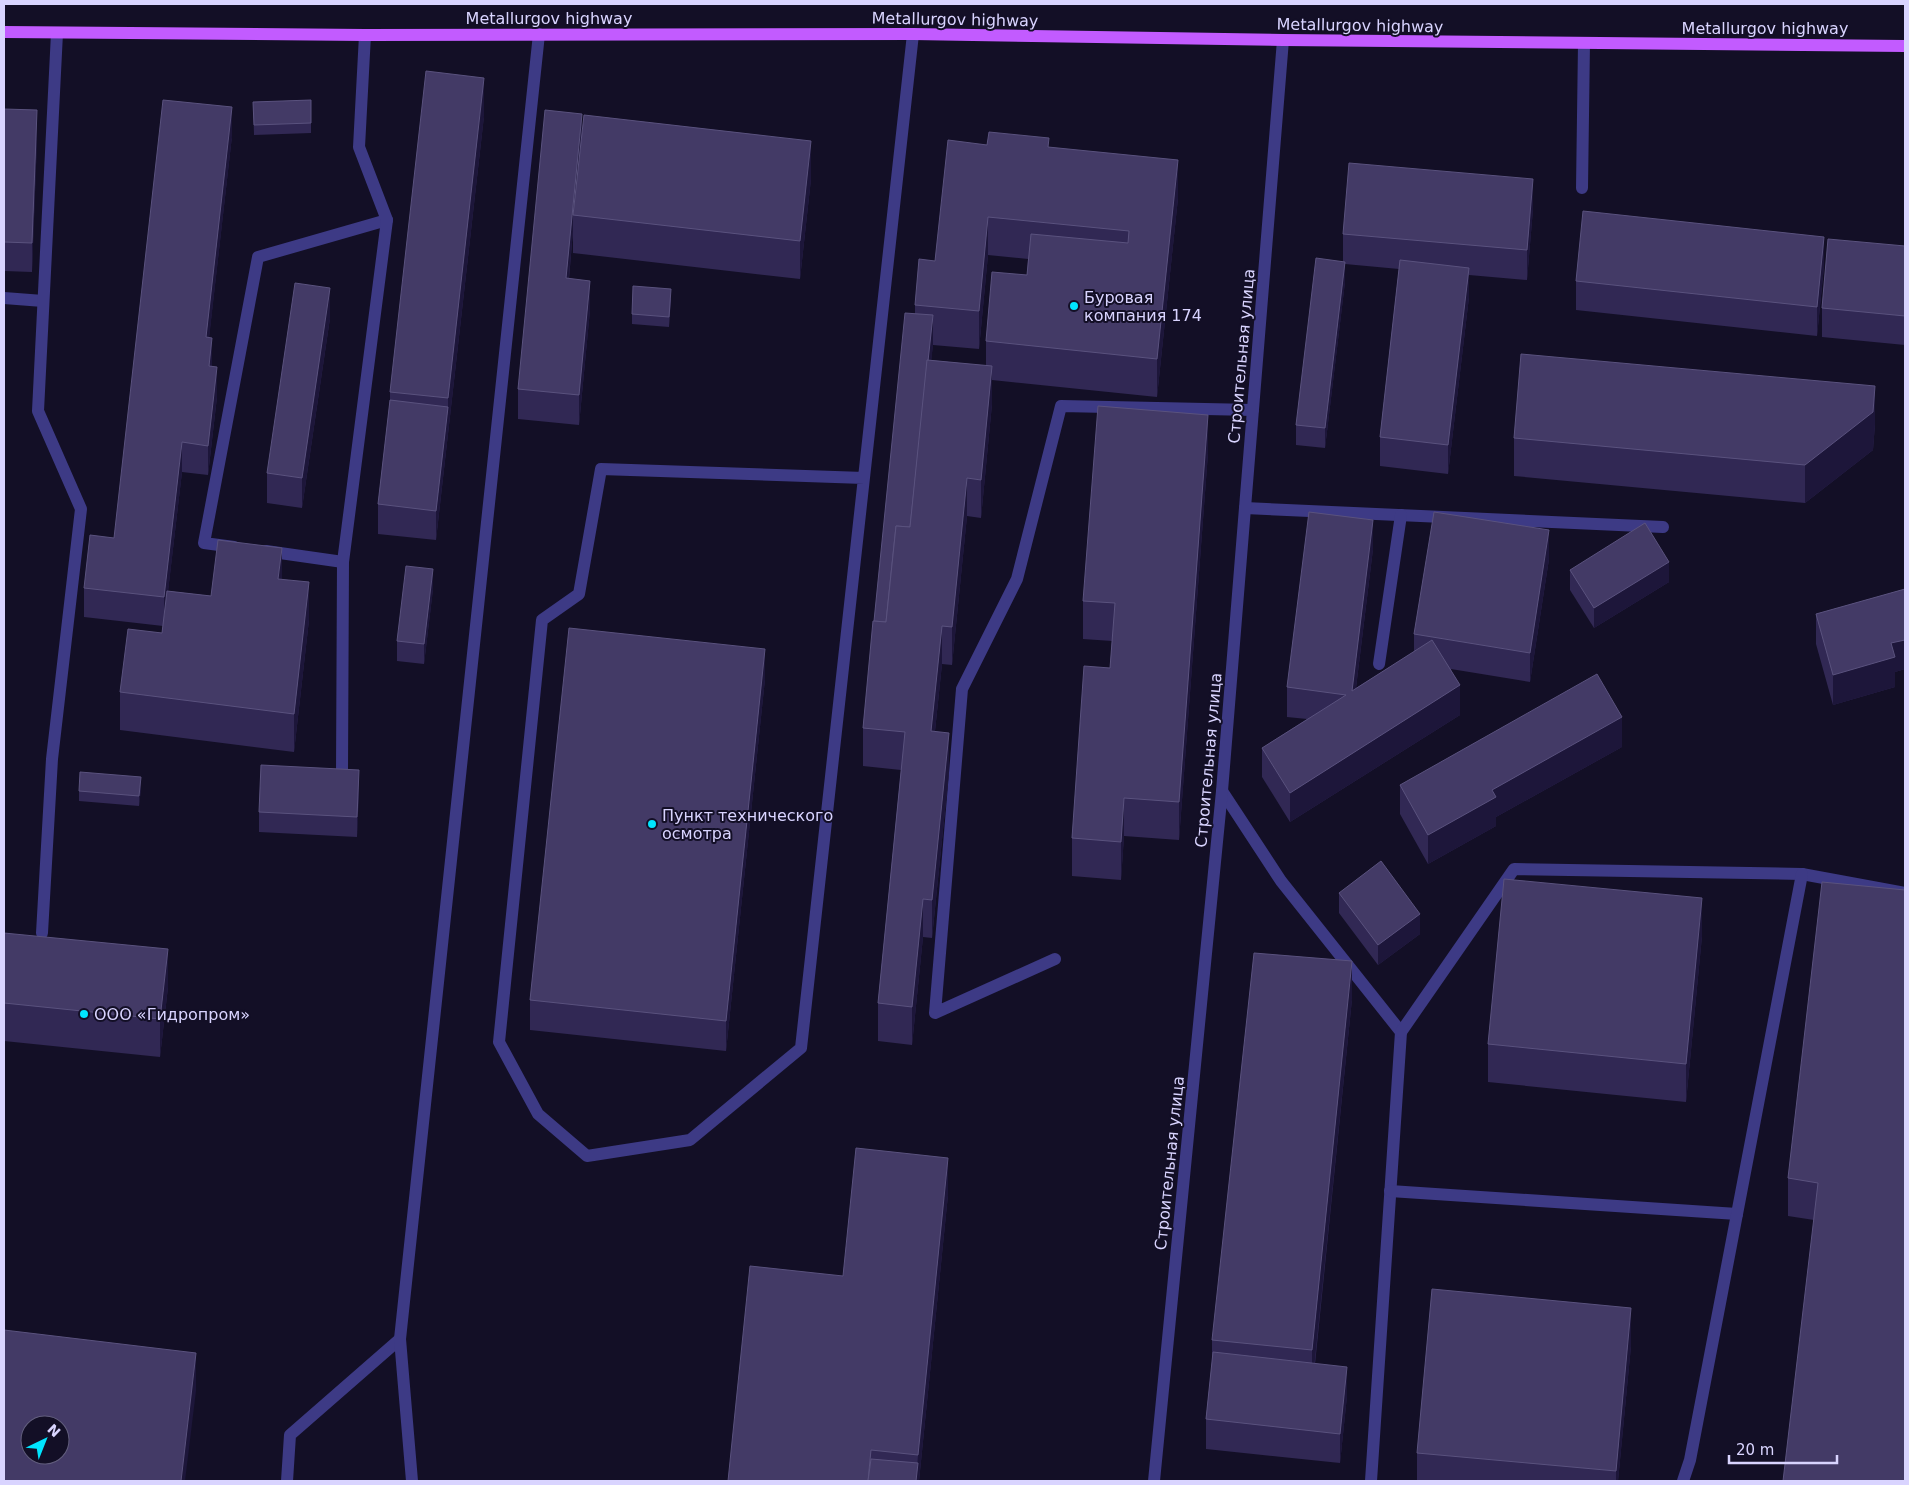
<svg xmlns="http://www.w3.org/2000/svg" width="1909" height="1485" font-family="'DejaVu Sans',sans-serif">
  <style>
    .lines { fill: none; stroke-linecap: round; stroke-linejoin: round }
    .lane { stroke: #3d3a85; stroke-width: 12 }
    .street { stroke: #3d3a85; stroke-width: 12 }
    .primary { stroke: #c25bff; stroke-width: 12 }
    .wall { fill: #312854; fill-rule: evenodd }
    .shaded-wall { fill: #1d163a }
    .building { fill: #433a66; stroke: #5a527e; fill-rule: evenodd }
    .poi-dot { fill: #00e5ff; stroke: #130f26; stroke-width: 2 }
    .labels { text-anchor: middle; stroke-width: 4; stroke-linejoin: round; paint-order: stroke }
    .street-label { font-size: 16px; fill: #d9d4ff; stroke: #130f26 }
    .poi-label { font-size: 16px; fill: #d9d4ff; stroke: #130f26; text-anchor: start }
  </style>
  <rect width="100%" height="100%" fill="#130f26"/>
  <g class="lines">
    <!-- lane -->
    <g class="lane">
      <path d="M1582,188L1584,43"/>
      <path d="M4,298L43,301"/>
      <path d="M864,478L601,469L579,594L542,620L499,1042L538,1114L587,1156L690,1140L801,1048L913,34"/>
      <path d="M1245,508L1663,527"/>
      <path d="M234,547L204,543L258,257L387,220"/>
      <path d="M266,551L343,562"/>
      <path d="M1379,664L1401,515"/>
      <path d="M342,772L343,562L387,220L359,147L365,35"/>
      <path d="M1222,791L1281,881L1401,1032L1371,1481"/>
      <path d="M42,933L52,759L81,509L38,411L57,33"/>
      <path d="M1055,959L935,1013L962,689L1017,579L1061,406L1253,410"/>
      <path d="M1401,1032L1514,869L1802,874L1905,893"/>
      <path d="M1390,1191L1737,1214"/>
      <path d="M287,1481L290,1435L400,1339"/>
      <path d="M412,1481L400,1339L539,34"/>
      <path d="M1683,1481L1690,1460L1802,874"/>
    </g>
    <!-- street -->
    <path class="street" d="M1154,1481L1222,791L1283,40"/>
    <!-- primary -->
    <path class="primary" d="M4,32L365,35L913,34L1283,40L1905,46"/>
  </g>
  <!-- wall -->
  <g class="wall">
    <path d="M311,100V133L254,135L253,102Z"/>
    <path d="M4,109L37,140L32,272L4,271Z"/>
    <path d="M484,116L436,540L378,534V504L390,400V392Z"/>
    <path d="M232,136L209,337L212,367L217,397L208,475L182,472L168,591L211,596L282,579L309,620L294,752L120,730V692L162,633L163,626L84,617V588L114,538Z"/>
    <path d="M582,138L811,179L800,279L573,253V231L569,279L590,310L579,425L518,419V389Z"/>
    <path d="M987,145L1049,147L1178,198L1157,397L992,380V404L981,518L967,516L952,665L942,664L935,731L949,771L932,938L923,937L912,1045L878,1041V1003L901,770L863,766V728L874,621L915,314V305ZM988,255L1028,259L1027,275L986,341V366L931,360L933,345L979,349Z"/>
    <path d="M1533,209L1527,280L1469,275V297L1448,474L1380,466V437L1399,269L1345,264V282L1325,448L1296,445V425L1343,262V234Z"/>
    <path d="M1905,246V345L1822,337V308Z"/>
    <path d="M1824,266L1817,336L1576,310V281Z"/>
    <path d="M671,299L669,327L632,324V314Z"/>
    <path d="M330,318L302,508L267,503V473Z"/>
    <path d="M1875,424L1873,450L1805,503L1514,476V438Z"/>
    <path d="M1208,453L1179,840L1124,836L1121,880L1072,876V838L1110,668L1112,641L1083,639V601Z"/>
    <path d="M1373,549L1356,688L1414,652V634L1549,559L1530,682L1451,669L1460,715L1290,822L1262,777V748L1307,719L1287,717V687Z"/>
    <path d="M1570,570L1669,582L1594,628L1570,590Z"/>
    <path d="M433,589L424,664L397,661V641Z"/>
    <path d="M1905,589V669L1895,672V687L1833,705L1816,644V614Z"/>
    <path d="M765,679L726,1051L530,1030V1000Z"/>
    <path d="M1622,747L1496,817V826L1428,864L1400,814V785Z"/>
    <path d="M141,788L139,806L79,801V791Z"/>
    <path d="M359,790L357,837L259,832V812Z"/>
    <path d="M1905,890L1814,1220L1788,1216V1178Z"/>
    <path d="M1339,893L1420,934L1378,965L1339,913Z"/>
    <path d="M4,933L168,987L160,1057L4,1041Z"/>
    <path d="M1702,936L1686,1102L1488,1082V1044Z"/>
    <path d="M1352,999L1315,1364L1347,1396L1340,1463L1206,1449V1419L1212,1362V1340Z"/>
    <path d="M948,1195L919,1481H728L843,1276Z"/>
    <path d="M1631,1346L1618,1481H1417V1453Z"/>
  </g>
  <!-- shaded-wall -->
  <g class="shaded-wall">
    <path d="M484,78V116L436,540V511L448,407V398Z"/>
    <path d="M232,107V136L206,366V337Z"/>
    <path d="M37,110V140L32,272V243Z"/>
    <path d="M582,114V143L573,215V231L566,308V278Z"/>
    <path d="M811,141V179L800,279V241Z"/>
    <path d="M1178,160V198L1157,397V359Z"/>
    <path d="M1533,179V209L1527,280V250Z"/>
    <path d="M988,217V255L979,349V311Z"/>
    <path d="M1824,237V266L1817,336V307Z"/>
    <path d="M1345,262V282L1325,448V428Z"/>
    <path d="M1469,268V297L1448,474V445Z"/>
    <path d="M590,281V310L579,425V395Z"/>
    <path d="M330,288V318L302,508V478Z"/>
    <path d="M933,315V345L910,565V536Z"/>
    <path d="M212,338V367L209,366Z"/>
    <path d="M992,366V404L981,518V480Z"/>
    <path d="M217,367V397L208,475V446Z"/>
    <path d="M1875,386V424L1873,450L1805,503V465Z"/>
    <path d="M1208,415V453L1179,840V802Z"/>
    <path d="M182,442V472L164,627V597Z"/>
    <path d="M967,478V516L952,665V627Z"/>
    <path d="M1373,520V549L1352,720V691Z"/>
    <path d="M1549,530V559L1530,682V653Z"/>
    <path d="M282,548V586L278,579Z"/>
    <path d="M1669,562V582L1594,628V608Z"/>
    <path d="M433,569V589L424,664V644Z"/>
    <path d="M309,582V620L294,752V714Z"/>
    <path d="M942,626V664L931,769V731Z"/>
    <path d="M1905,640V669L1895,672V687L1833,705V675L1891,643Z"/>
    <path d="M765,649V679L726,1051V1021Z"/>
    <path d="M1460,685V715L1290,822V793Z"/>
    <path d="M1622,717V747L1496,817V826L1428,864V835L1492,790Z"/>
    <path d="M949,733V771L932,938V900Z"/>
    <path d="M359,770V790L357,837V817Z"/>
    <path d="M141,777V788L139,806V796Z"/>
    <path d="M1124,798V836L1121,880V842Z"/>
    <path d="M1702,898V936L1686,1102V1064Z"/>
    <path d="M923,899V937L912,1045V1007Z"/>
    <path d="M1420,914V934L1378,965V945Z"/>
    <path d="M168,949V987L160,1057V1019Z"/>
    <path d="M1352,961V999L1312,1388V1350Z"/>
    <path d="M948,1158V1195L919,1481H916L918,1455Z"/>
    <path d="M1631,1308V1346L1618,1481H1616V1471Z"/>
    <path d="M196,1353V1391L185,1481H181Z"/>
    <path d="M1347,1367V1396L1340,1463V1434Z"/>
  </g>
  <!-- building -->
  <g class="building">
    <path d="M426,71L484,78L448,398L390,392Z"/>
    <path d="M163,100L232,107L206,337L212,338L209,366L217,367L208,446L182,442L164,597L84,588L90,535L114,538Z"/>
    <path d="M311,100V123L254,125L253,102Z"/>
    <path d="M4,109L37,110L32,243L4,242Z"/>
    <path d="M545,110L582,114L566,278L590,281L579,395L518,389Z"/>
    <path d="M584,115L811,141L800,241L573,215Z"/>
    <path d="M989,132L1049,138L1048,147L1178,160L1157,359L986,341L992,272L1027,275L1031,234L1128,243L1129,231L988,217L979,311L915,305L919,259L935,261L948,140L987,145Z"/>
    <path d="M1349,163L1533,179L1527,250L1343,234Z"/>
    <path d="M1583,211L1824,237L1817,307L1576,281Z"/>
    <path d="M1828,239L1905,246V316L1822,308Z"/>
    <path d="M1316,258L1345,262L1325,428L1296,425Z"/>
    <path d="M1400,260L1469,268L1448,445L1380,437Z"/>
    <path d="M295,283L330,288L302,478L267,473Z"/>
    <path d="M633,286L671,289L669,317L632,314Z"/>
    <path d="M905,313L933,315L910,527L896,526L886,622L874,621Z"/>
    <path d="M1521,354L1875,386L1873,412L1805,465L1514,438Z"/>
    <path d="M927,360L992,366L981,480L967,478L952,627L942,626L931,731L949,733L932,900L923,899L912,1007L878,1003L905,732L863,728L873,621L886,622L896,526L910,527Z"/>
    <path d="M390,400L448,407L436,511L378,504Z"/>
    <path d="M1098,406L1208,415L1179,802L1124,798L1121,842L1072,838L1084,666L1110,668L1115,603L1083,601Z"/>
    <path d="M1309,512L1373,520L1352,691L1432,640L1460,685L1290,793L1262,748L1346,695L1287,687Z"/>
    <path d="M1434,512L1549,530L1530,653L1414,634Z"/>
    <path d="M1645,523L1669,562L1594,608L1570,570Z"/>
    <path d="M218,540L282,548L278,579L309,582L294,714L120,692L128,629L162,633L167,591L211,596Z"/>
    <path d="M406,566L433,569L424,644L397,641Z"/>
    <path d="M1905,589V640L1891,643L1895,657L1833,675L1816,614Z"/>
    <path d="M569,628L765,649L726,1021L530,1000Z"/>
    <path d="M1597,674L1622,717L1492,790L1496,797L1428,835L1400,785Z"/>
    <path d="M261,765L359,770L357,817L259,812Z"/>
    <path d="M80,772L141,777L139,796L79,791Z"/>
    <path d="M1381,861L1420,914L1378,945L1339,893Z"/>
    <path d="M1504,879L1702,898L1686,1064L1488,1044Z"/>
    <path d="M1822,882L1905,890V1481H1783L1818,1183L1788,1178Z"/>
    <path d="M4,933L168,949L160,1019L4,1003Z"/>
    <path d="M1254,953L1352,961L1312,1350L1212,1340Z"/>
    <path d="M856,1148L948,1158L918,1455L871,1450L868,1481H728L750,1266L843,1276Z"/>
    <path d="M1432,1289L1631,1308L1616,1471L1417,1453Z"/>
    <path d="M4,1330L196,1353L181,1481H4ZM30,1425H60V1455H30Z"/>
    <path d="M1213,1352L1347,1367L1340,1434L1206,1419Z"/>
    <path d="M871,1459L918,1463L916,1481H868Z"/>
  </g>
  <!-- markers -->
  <g class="poi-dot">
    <circle cx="1074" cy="306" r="5"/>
    <circle cx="652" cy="824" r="5"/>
    <circle cx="84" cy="1014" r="5"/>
  </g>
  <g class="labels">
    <!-- street labels -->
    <g class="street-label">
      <text x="549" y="24">Metallurgov highway</text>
      <text transform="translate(955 19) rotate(1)" y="6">Metallurgov highway</text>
      <text transform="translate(1360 25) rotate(1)" y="6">Metallurgov highway</text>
      <text x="1765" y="34">Metallurgov highway</text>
      <text transform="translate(1241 356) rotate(-85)" y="6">Строительная улица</text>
      <text transform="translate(1208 760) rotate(-85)" y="6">Строительная улица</text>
      <text transform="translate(1169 1163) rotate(-84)" y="6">Строительная улица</text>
    </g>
    <!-- poi labels -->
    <g class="poi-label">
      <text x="1084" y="303">Буровая<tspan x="1084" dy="18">компания 174</tspan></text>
      <text x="662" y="821">Пункт технического<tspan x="662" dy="18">осмотра</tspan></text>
      <text x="94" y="1020">ООО «Гидропром»</text>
    </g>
  </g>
  <!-- border -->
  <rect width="1909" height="1485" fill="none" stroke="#d9d4ff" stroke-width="10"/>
  <!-- north arrow -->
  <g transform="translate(45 1440) rotate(43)"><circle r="24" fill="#130f26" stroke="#625e7d"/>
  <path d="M0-4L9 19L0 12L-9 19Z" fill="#00e5ff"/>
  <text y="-8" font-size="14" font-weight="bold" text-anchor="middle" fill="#d9d4ff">N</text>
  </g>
  <!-- scale -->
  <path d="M1729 1455v8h108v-8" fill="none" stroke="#d9d4ff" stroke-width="2.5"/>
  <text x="1736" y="1455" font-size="15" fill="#d9d4ff" stroke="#130f26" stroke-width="4" paint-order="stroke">20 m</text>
</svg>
